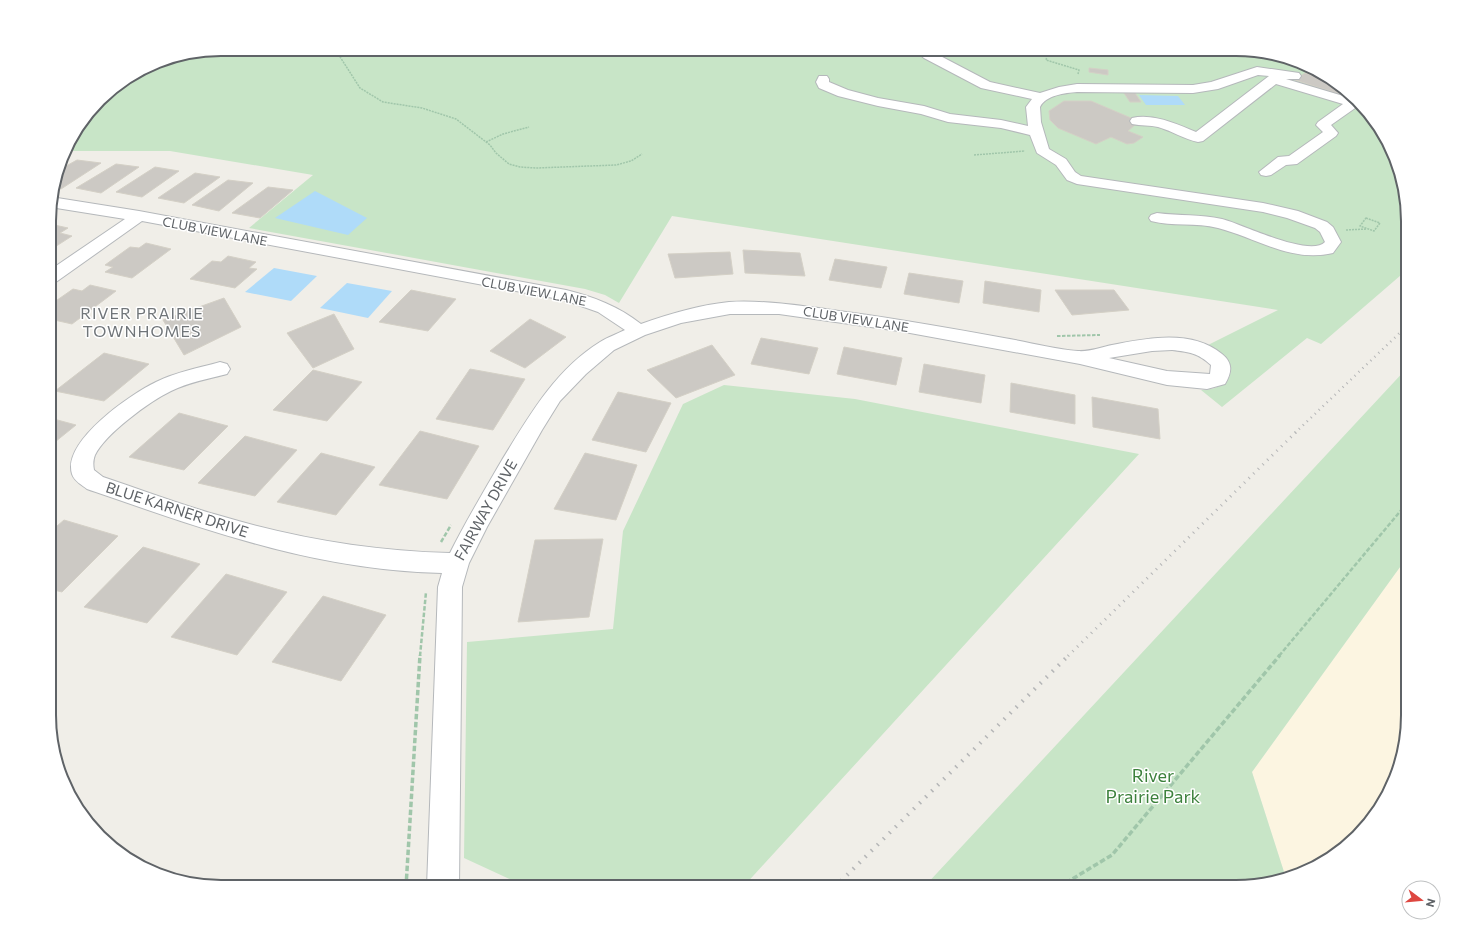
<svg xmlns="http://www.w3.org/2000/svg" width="1457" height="936" font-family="Commissioner,sans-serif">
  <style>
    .commercial { fill: #fcf5e1 }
    .green { fill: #c8e5c7 }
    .water { fill: #afdbf9 }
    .building { fill: #ccc9c4; stroke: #d4d0c6 }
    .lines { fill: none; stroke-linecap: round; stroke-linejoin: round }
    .minor-casing { stroke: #b5b8bb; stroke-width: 2 }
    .path-far3 { stroke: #a0c6aa; stroke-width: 1.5; stroke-dasharray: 2 1; stroke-linecap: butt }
    .path-far2 { stroke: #a0c6aa; stroke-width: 2; stroke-dasharray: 3.5 1.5; stroke-linecap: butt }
    .path-far1 { stroke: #a0c6aa; stroke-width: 2.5; stroke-dasharray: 4.5 2; stroke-linecap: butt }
    .path { stroke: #a0c6aa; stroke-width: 3.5; stroke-dasharray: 5.5 2.5; stroke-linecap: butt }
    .minor { fill: #fff; fill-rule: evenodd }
    .rail-far2 { stroke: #b5b6b7; stroke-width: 2.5; stroke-dasharray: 1 4.5; stroke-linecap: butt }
    .rail-far1 { stroke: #b5b6b7; stroke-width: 3; stroke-dasharray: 1 5.5; stroke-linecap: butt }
    .rail { stroke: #b5b6b7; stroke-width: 4; stroke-dasharray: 1.5 7; stroke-linecap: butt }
    .labels { text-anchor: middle; stroke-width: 3; stroke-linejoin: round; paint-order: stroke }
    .far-street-label { font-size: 13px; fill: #5f6367; stroke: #fff }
    .street-label { font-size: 15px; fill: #5f6367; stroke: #fff }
    .neighbourhood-label { font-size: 16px; letter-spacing: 1px; fill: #707579; stroke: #fff }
    .near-park-label { font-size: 18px; fill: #3c813c; stroke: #fff }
    .rim { fill: none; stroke: #5f6367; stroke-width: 2 }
  </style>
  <rect width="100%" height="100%" fill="#f0eee8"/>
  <!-- commercial -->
  <path class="commercial" d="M1408,556V726L1399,770L1379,810L1322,864L1285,875L1252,772Z"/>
  <!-- green -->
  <g class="green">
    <path d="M221,49H1236L1291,58L1331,78L1385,135L1408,210V269L1321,344L1307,338L1222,407L1201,390C1214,390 1234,384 1230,366C1227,357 1216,350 1208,345L1278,310L672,216L619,303L605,295L585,289L249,228L313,175L170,151H65L67,145L107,92L155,62Z"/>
    <path d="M1408,367V556L1252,772L1285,875L1247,887H924Z"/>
    <path d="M724,385L855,399L1139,454L743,887H527L464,858L467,642L613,629L623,531L683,404Z"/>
  </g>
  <!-- water -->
  <g class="water">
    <path d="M1139,95L1178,96L1185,105H1146Z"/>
    <path d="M315,191L367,218L348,235L275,218Z"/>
    <path d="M274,268L317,276L291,301L245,292Z"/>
    <path d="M347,283L392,291L368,318L320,308Z"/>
  </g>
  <!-- building -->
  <g class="building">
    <path d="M1089,68L1108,70V75L1089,72Z"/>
    <path d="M1305,73L1336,83L1349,97L1295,80Z"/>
    <path d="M1124,93H1135L1141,102H1130Z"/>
    <path d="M1064,101H1091L1131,118L1136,124L1128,131L1143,137L1134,143L1127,144L1111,137L1096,144L1058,128L1050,120L1049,111Z"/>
    <path d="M77,160L101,163L61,189L54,187L59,170Z"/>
    <path d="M116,164L139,167L101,193L76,188Z"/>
    <path d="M155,167L179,171L142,197L116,192Z"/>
    <path d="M195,173L220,177L184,203L158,198Z"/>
    <path d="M228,180L253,183L219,211L192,205Z"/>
    <path d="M268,187L293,190L260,218L232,213Z"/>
    <path d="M50,224L68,228L60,233L72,236L50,250Z"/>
    <path d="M146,243L171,249L132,278L105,272L113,267L105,265L130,247L139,248Z"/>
    <path d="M743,250L800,253L805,276L745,273Z"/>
    <path d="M730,252L733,274L675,278L668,254Z"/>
    <path d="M228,256L256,262L249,268L257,269L235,288L190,279L212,261L221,262Z"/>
    <path d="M835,259L887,267L881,288L829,280Z"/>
    <path d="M909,273L963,281L959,303L904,294Z"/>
    <path d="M985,281L1041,290L1039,312L983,303Z"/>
    <path d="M90,285L116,291L72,324L50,319V313L53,312L50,311V305L73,289L82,291Z"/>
    <path d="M411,290L456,299L428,331L379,322Z"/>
    <path d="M1055,290H1114L1129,310L1072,315Z"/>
    <path d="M224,298L241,327L184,355L163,320Z"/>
    <path d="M334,314L354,349L313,368L287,333Z"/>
    <path d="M530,319L566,337L525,368L490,351Z"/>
    <path d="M761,338L818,348L809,374L751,364Z"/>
    <path d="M712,345L735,375L676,398L647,370Z"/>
    <path d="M844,347L902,358L896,385L837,374Z"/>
    <path d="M104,353L149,364L104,401L55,391Z"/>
    <path d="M924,364L985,375L981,403L919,392Z"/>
    <path d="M470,369L525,379L493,430L436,419Z"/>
    <path d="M313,370L362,382L327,421L273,410Z"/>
    <path d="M1011,383L1075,395V424L1010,412Z"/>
    <path d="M618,392L671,403L646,452L592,440Z"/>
    <path d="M1092,397L1158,409L1160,439L1093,427Z"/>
    <path d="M179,413L228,426L184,470L129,457Z"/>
    <path d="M50,418L76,425L50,446Z"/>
    <path d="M420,431L479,446L447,499L379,485Z"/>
    <path d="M245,436L297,450L255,496L198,483Z"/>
    <path d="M321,453L375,467L336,515L277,502Z"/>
    <path d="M585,453L637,465L616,520L554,509Z"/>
    <path d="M64,520L118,536L62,592L50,589V532Z"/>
    <path d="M603,539L589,617L518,622L535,540Z"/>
    <path d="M143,547L200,564L147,623L84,607Z"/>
    <path d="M226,574L287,592L237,655L171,637Z"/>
    <path d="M323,596L386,615L341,681L272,662Z"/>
  </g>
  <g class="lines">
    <defs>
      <g id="minor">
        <path d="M913,49H927L990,82L1040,93L1059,87L1077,84L1193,85L1211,82L1257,67L1299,73L1301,76L1299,79H1286L1350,98L1358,106L1331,125L1338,133L1336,136L1297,164L1286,165L1271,175L1266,176L1261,175L1259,172L1278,157L1289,156L1323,132L1316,125L1318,122L1343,104L1276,84L1203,141L1198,142C1184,139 1172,131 1158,127C1150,125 1141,126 1132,124L1130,121L1132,118C1153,113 1177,124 1196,132L1269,76L1258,75L1218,89L1193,93L1077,92C1065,93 1046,95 1040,107L1041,122L1049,149L1066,159L1075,172L1081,176L1263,203L1298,211L1327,222L1333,227L1341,242L1333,253C1291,263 1257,238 1218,228C1196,222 1173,227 1151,221L1149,218L1151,215L1157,213C1179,216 1201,214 1222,219C1242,224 1310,258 1325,242L1320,232L1315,228L1287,218L1263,212L1077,184L1067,180L1056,165L1037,153L1030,135L1001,128L948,122L921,114L878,106L838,96L819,88L816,82L819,76H827L829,79V82L848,90L878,98L924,106L950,114L1001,120L1028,126L1026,107L1032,99L981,88L924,58Z"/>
        <path d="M51,197L139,211L566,290C594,297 618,306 641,324C669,314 699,305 729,302C766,300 803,306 839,311C894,318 949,328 1004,338C1028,342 1054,349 1078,351C1089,352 1102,347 1112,345C1147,338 1192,329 1222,354C1233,363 1232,372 1225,384L1207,389L1167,385L1080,364L899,331L779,314H730L681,323L645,335L614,350L586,374L560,401L542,430L487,527L469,563L462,587L459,887H427L438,587L442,573C314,570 206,530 87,489C82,485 74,481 72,474C62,441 131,394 156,382C176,372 199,368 220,362L227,364L230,369L227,374C208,379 189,382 171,391C150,401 105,434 95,455C93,460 93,465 94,470L103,477C142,490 181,505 221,516C295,538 372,551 450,553C466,521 484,491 502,460C529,416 555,370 600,342C608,337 617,334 625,330L598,312L564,300L142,221L56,282L50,283V270L125,219L50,207ZM1172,350C1189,352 1198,353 1211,365L1210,374L1167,371L1109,358L1152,351Z"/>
      </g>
    </defs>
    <!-- minor casing -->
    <use href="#minor" class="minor-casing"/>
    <!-- path-far3 -->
    <g class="path-far3">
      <path d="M335,49L360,88L383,102L422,108L456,119L490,145L496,153L509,164L520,167L536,168L616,165L631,161L642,154"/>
      <path d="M1017,49L1040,52L1063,51"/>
      <path d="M1048,52L1046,60L1079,70L1078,74"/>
      <path d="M486,142L503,134L529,127"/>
      <path d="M974,155L1025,151"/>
      <path d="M1366,218L1380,223L1374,231L1360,226Z"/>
      <path d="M1346,230L1367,229"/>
    </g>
    <!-- path-far2 -->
    <path class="path-far2" d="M1057,336L1100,335"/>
    <!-- path-far1 -->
    <g class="path-far1">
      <path d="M441,542L451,525"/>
      <path d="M420,656L426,592"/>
      <path d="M1279,656L1408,502"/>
    </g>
    <!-- path -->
    <g class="path">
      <path d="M406,887L420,655"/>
      <path d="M1059,887L1112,855L1280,655"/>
    </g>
    <!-- minor -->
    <use href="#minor" class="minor"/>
    <!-- rail-far2 -->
    <path class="rail-far2" d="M1295,433L1408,325"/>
    <!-- rail-far1 -->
    <path class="rail-far1" d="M1068,656L1296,432"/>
    <!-- rail -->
    <path class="rail" d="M835,887L1069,655"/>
  </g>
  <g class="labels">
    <!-- far-street labels -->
    <g class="far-street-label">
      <text transform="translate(215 231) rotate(11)" y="5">CLUB VIEW LANE</text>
      <text transform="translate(534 291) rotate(11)" y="5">CLUB VIEW LANE</text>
      <text transform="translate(856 319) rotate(9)" y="5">CLUB VIEW LANE</text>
    </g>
    <!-- street labels -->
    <g class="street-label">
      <text transform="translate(177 510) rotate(18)" y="5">BLUE KARNER DRIVE</text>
      <text transform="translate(486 510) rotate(-61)" y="5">FAIRWAY DRIVE</text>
    </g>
    <!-- neighbourhood labels -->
    <g class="neighbourhood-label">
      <text x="142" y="319">RIVER PRAIRIE<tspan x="142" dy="18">TOWNHOMES</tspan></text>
    </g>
    <!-- near-park labels -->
    <g class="near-park-label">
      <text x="1153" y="782">River<tspan x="1153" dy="21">Prairie Park</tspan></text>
    </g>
  </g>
  <!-- crop -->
  <path d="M0 0H1457V936H0ZM221 56H1236A165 165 0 0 1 1401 221V715A165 165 0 0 1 1236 880H221A165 165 0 0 1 56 715V221A165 165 0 0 1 221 56Z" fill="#fff" fill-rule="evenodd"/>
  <path class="rim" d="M221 56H1236A165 165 0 0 1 1401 221V715A165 165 0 0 1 1236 880H221A165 165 0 0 1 56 715V221A165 165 0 0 1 221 56Z"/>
  <!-- north arrow -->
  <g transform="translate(1421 900) rotate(106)"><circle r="19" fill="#ffffff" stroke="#bfc1c2"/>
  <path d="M0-3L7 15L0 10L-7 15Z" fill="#de4740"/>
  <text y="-6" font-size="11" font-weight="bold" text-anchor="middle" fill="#5f6367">N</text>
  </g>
</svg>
